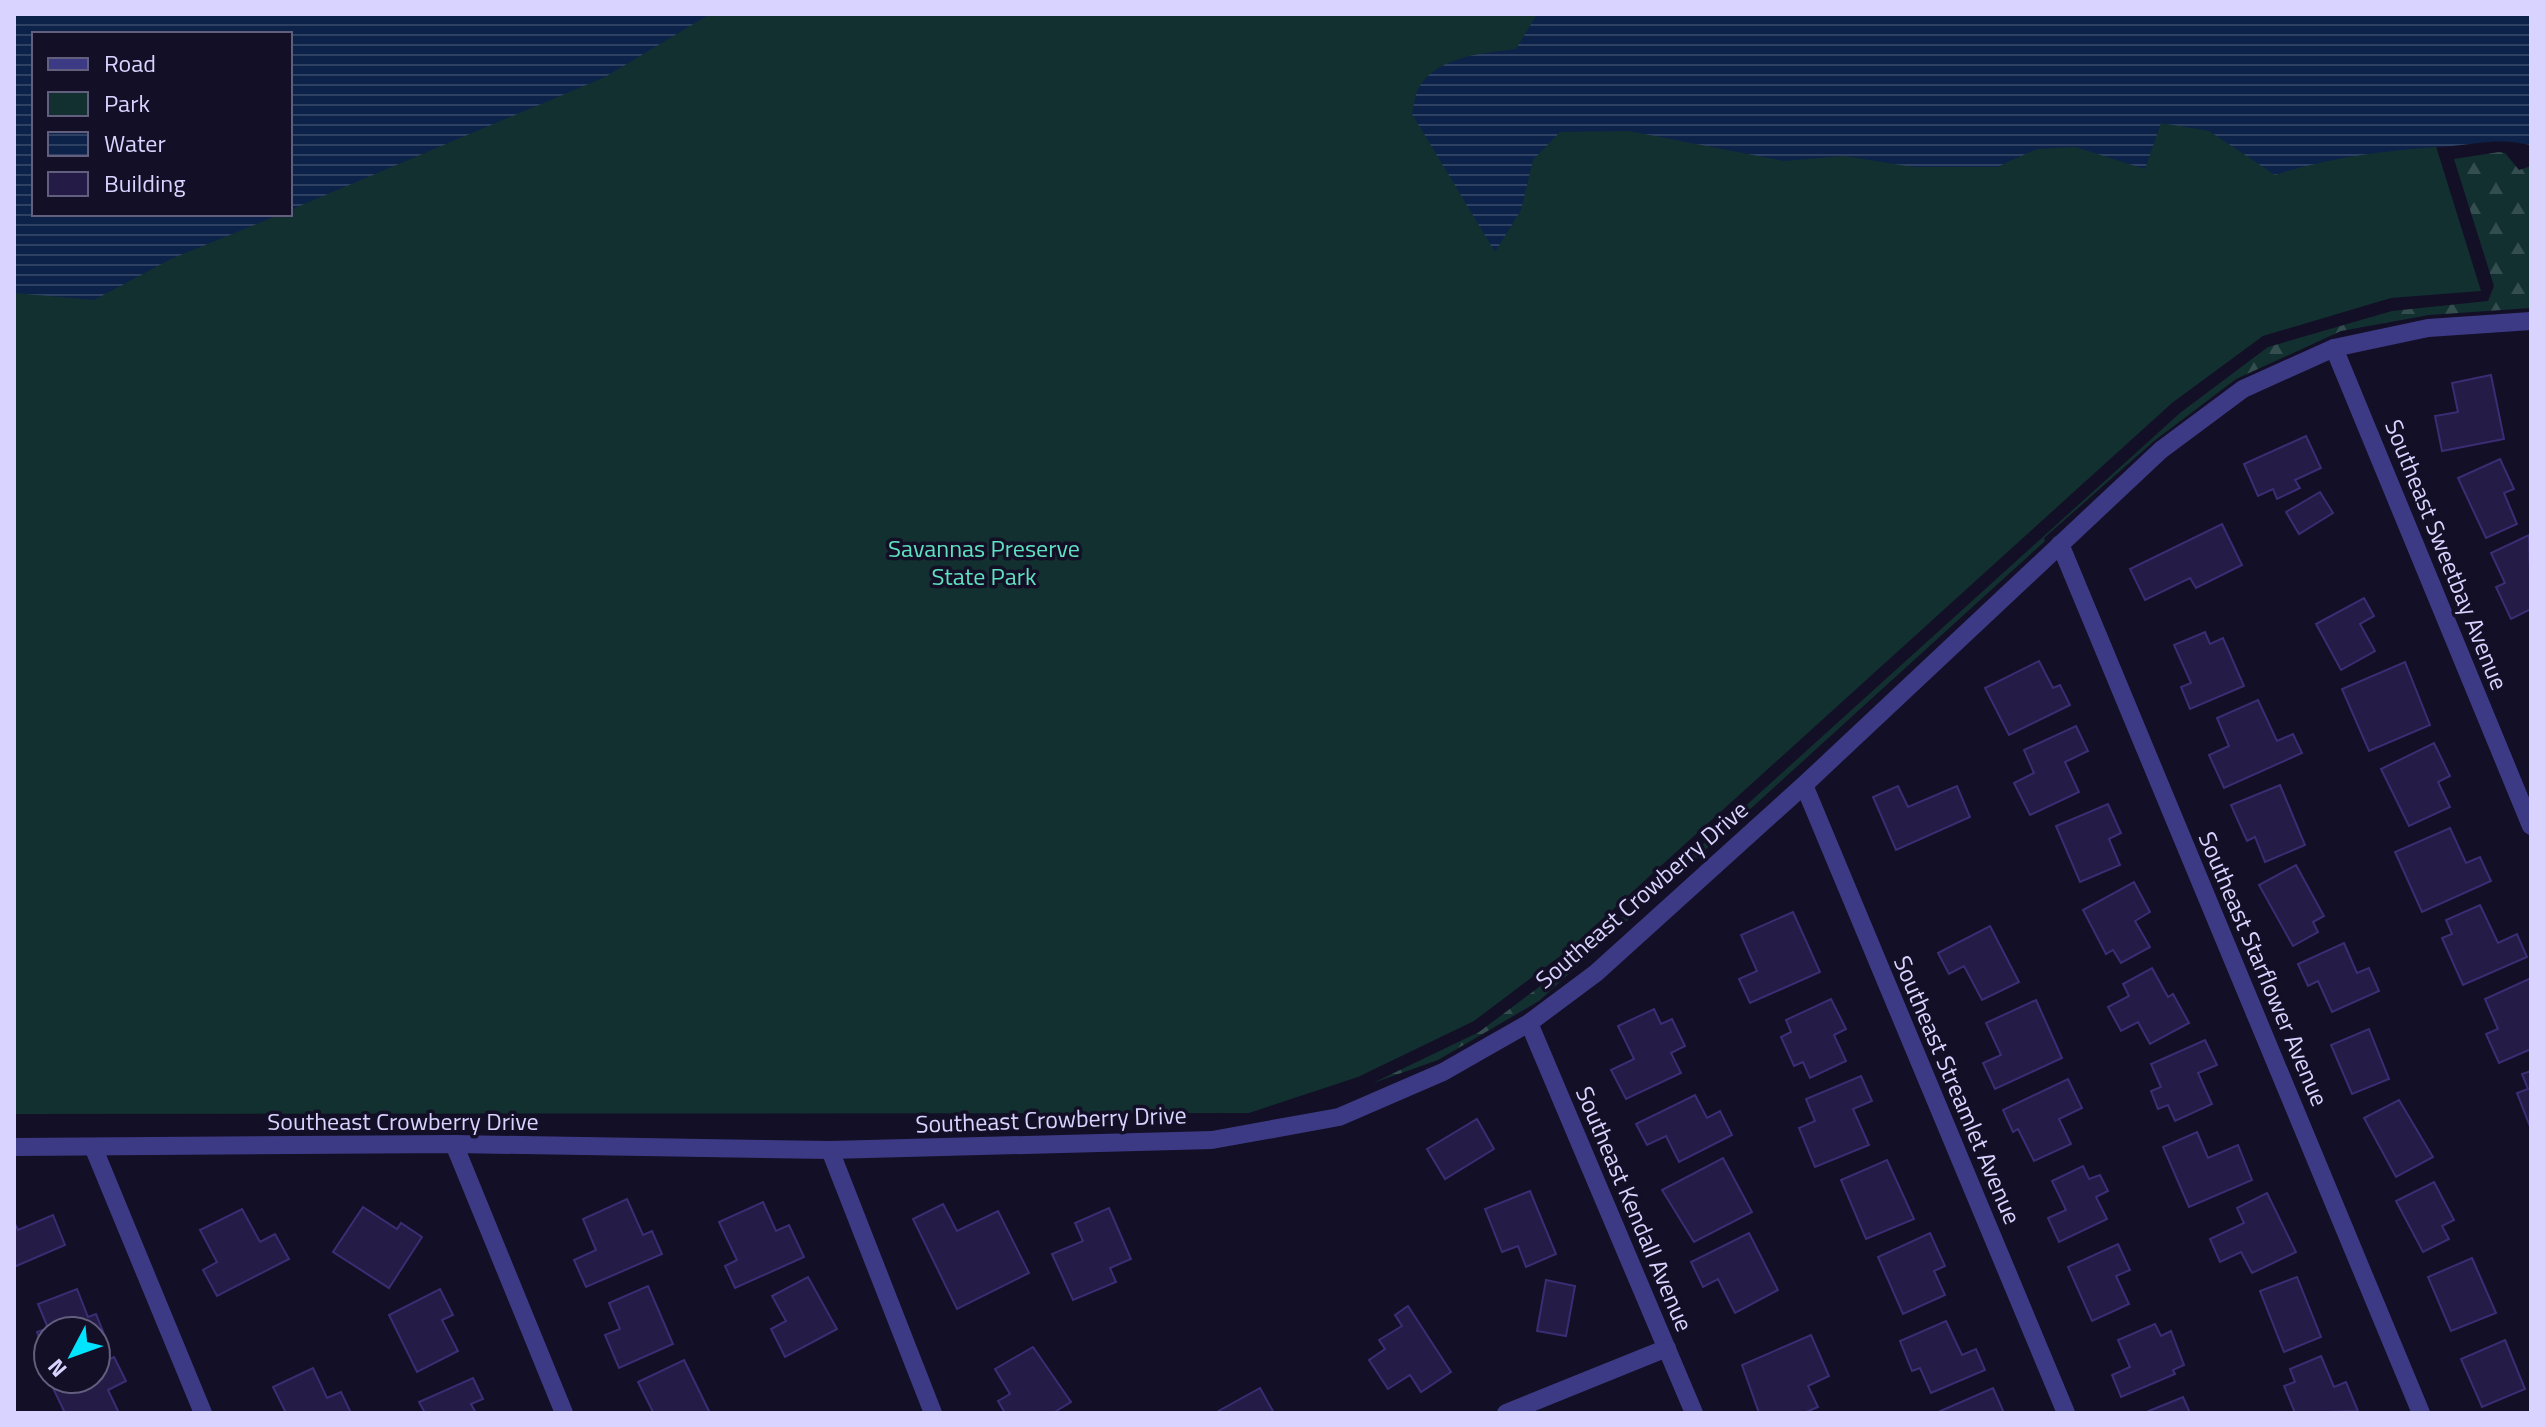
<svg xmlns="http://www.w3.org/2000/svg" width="2545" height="1427" font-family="'Titillium Web',sans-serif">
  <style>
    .forest { fill: url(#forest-firs) }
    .green { fill: #12302f; fill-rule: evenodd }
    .water { fill: url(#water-rules) }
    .building { fill: #241b47; stroke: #3b2d73; stroke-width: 2 }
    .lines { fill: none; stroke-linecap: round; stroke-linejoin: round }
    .minor { stroke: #3d3a85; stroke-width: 18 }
    .labels { text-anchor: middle; stroke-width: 7; stroke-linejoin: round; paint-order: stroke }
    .park-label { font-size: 24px; fill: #5fe0c0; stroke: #130f26 }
    .street-label { font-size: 24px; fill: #d9d4ff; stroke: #130f26 }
  </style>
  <defs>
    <pattern id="forest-firs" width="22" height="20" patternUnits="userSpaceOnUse" patternTransform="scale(2)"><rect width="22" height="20" fill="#12302f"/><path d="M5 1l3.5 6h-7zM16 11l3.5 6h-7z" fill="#344d4e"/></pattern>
    <pattern id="water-rules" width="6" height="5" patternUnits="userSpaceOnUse" patternTransform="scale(2)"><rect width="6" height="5" fill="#0c2248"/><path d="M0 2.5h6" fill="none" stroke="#2f4163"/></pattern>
  </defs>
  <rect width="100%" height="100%" fill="#130f26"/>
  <!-- forest -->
  <path class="forest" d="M2499,152L2505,153L2519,170L2531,166V308L2429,315L2341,331L2236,379L2154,441L2044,538L2045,541L1539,1001L1438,1060L1373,1083L1479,1032L1574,961L2180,413L2268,347L2392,311L2488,301L2494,286L2454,159Z"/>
  <!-- green -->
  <path class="green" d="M14,14H2531V64L2417,85L2481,291L2391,298L2263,336L2172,403L1567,951L1474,1021L1358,1077L1249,1113L14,1114ZM34,34H290V214H34Z"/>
  <!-- water -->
  <g class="water">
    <path d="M14,14H710L605,77L290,210V34H34V214H281L171,259L94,300L14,293Z"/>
    <path d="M1537,14H2531V145C2498,138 2484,143 2452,146C2391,150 2334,156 2275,175L2209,131L2161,123L2145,169L2075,147L2037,149L1997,167H1913L1844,156L1784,161L1629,131L1560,132L1533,160L1521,210L1495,252L1412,114C1414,105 1415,91 1421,84C1441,56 1484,53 1516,49Z"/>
  </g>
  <!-- building -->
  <g class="building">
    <path d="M2491,375L2504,439L2442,451L2435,416L2458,412L2452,383Z"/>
    <path d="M2306,436L2321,468L2295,480L2300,488L2277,499L2273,489L2258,496L2244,464Z"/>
    <path d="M2500,459L2514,489L2504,493L2517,524L2486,538L2458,478Z"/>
    <path d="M2320,492L2333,513L2299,534L2286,512Z"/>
    <path d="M2222,524L2242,565L2196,588L2190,578L2145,600L2130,569Z"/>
    <path d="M2529,535L2531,609L2511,619L2496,587L2505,583L2491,553Z"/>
    <path d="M2364,598L2374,616L2360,624L2375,651L2341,670L2316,624Z"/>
    <path d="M2205,632L2210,644L2223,638L2244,686L2190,709L2181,687L2191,683L2174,645Z"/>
    <path d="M2039,661L2053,688L2060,685L2070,705L2009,735L1985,688Z"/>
    <path d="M2405,662L2430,725L2369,751L2342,689Z"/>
    <path d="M2258,700L2277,741L2293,734L2302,753L2224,788L2209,755L2229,746L2217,718Z"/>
    <path d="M2076,726L2088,751L2065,762L2079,792L2030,815L2014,783L2034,773L2024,750Z"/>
    <path d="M2434,743L2450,776L2438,782L2450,807L2409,826L2381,769Z"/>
    <path d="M2280,785L2305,845L2265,862L2255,837L2247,841L2231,805Z"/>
    <path d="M1898,786L1908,807L1957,786L1970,817L1896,850L1873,797Z"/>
    <path d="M2108,804L2121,833L2109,839L2120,865L2080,882L2056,826Z"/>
    <path d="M2450,828L2466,863L2480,857L2491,881L2422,912L2395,852Z"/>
    <path d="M2296,865L2324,916L2313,922L2318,932L2293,946L2259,885Z"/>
    <path d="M2134,882L2150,912L2135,921L2150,947L2121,963L2113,950L2106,954L2083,910Z"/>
    <path d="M2480,905L2498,943L2517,934L2527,957L2463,985L2442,938L2452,934L2446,920Z"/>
    <path d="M1793,912L1820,972L1750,1003L1739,979L1757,971L1741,935Z"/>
    <path d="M1990,926L2019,982L1982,1000L1964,966L1949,974L1938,953Z"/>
    <path d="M2344,943L2357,973L2369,968L2379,991L2332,1012L2318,981L2308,986L2298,964Z"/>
    <path d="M2152,968L2168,997L2173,994L2189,1023L2150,1044L2138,1022L2121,1031L2108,1007L2129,996L2123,984Z"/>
    <path d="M2531,978V1049L2499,1063L2486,1034L2498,1029L2485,999Z"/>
    <path d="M1831,999L1846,1029L1834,1035L1846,1061L1810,1078L1803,1062L1794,1066L1781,1037L1791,1032L1786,1020Z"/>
    <path d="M2036,1000L2062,1058L1995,1089L1983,1063L2001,1055L1986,1023Z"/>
    <path d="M1654,1009L1661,1024L1672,1019L1685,1046L1671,1053L1681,1073L1626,1099L1611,1070L1634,1059L1618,1026Z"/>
    <path d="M2369,1029L2389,1079L2352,1094L2331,1045Z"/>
    <path d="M2205,1040L2217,1065L2198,1073L2212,1104L2175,1121L2168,1105L2158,1109L2151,1091L2161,1087L2151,1064Z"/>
    <path d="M2531,1071V1129L2517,1093L2528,1089L2522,1074Z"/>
    <path d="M1861,1076L1872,1101L1853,1109L1869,1145L1815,1167L1799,1128L1815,1121L1806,1099Z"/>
    <path d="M2068,1079L2082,1108L2059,1119L2071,1144L2034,1161L2018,1129L2013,1132L2003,1110Z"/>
    <path d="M1695,1095L1707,1118L1720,1111L1732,1135L1679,1162L1666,1136L1647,1145L1636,1124Z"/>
    <path d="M2399,1100L2433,1157L2396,1177L2364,1118Z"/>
    <path d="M1477,1119L1494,1149L1445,1179L1427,1149Z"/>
    <path d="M2197,1132L2208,1158L2238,1145L2252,1180L2189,1207L2163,1147Z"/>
    <path d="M1723,1158L1752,1212L1694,1242L1662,1190Z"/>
    <path d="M1887,1160L1914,1219L1866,1239L1841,1180Z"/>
    <path d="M2083,1166L2089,1179L2100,1175L2108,1191L2096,1197L2107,1219L2059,1242L2048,1218L2066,1210L2052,1181Z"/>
    <path d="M2434,1182L2454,1220L2442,1226L2449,1239L2423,1252L2396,1201Z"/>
    <path d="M1530,1191L1556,1254L1526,1267L1518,1246L1502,1252L1485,1209Z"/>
    <path d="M2267,1193L2296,1252L2252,1273L2241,1252L2220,1262L2210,1239L2244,1223L2237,1208Z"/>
    <path d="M627,1199L643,1235L652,1231L662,1254L586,1287L574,1260L596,1250L583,1219Z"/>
    <path d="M763,1202L776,1231L789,1225L804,1257L735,1288L725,1266L737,1260L719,1222Z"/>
    <path d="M943,1204L957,1231L998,1211L1029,1273L957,1309L913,1219Z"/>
    <path d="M363,1207L397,1229L401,1223L422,1237L389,1288L333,1252Z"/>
    <path d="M1109,1208L1131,1259L1110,1268L1116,1282L1073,1300L1052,1254L1083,1241L1075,1223Z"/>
    <path d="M242,1209L260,1242L275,1234L289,1259L217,1296L203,1270L217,1262L200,1230Z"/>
    <path d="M53,1215L65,1245L14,1267V1222L18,1230Z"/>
    <path d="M1749,1233L1778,1290L1735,1313L1718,1279L1703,1287L1691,1262Z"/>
    <path d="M1930,1233L1945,1266L1934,1271L1945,1295L1903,1314L1878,1257Z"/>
    <path d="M2118,1244L2130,1270L2116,1276L2129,1304L2092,1321L2068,1267Z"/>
    <path d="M2472,1258L2496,1313L2451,1331L2428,1277Z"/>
    <path d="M808,1277L837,1329L785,1357L771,1329L786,1321L772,1296Z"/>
    <path d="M2297,1277L2321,1337L2284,1352L2260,1291Z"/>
    <path d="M1546,1280L1575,1286L1566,1336L1537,1331Z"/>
    <path d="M648,1286L673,1344L619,1368L605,1335L620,1329L609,1303Z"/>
    <path d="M77,1289L88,1317L96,1314L106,1339L96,1343V1331H48V1360L37,1332L48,1328L38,1304Z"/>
    <path d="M440,1289L453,1315L442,1320L458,1351L417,1372L389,1315Z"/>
    <path d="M1408,1306L1451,1372L1421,1392L1410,1375L1388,1389L1369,1360L1385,1349L1379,1340L1402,1326L1395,1315Z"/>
    <path d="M1946,1321L1962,1355L1976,1349L1985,1370L1931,1393L1920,1368L1912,1371L1900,1341Z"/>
    <path d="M2155,1324L2161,1336L2171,1331L2184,1365L2173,1370L2175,1374L2121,1397L2112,1375L2130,1367L2118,1340Z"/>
    <path d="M1811,1335L1829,1376L1808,1386L1818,1407L1804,1413H1759L1742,1365Z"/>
    <path d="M2505,1340L2525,1389L2482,1407L2461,1359Z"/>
    <path d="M1033,1347L1071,1402L1053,1413H1005L998,1401L1010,1394L995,1369Z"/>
    <path d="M2321,1356L2334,1387L2346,1382L2358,1411L2295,1413L2284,1386L2295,1382L2290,1369Z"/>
    <path d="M114,1357L126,1381L108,1390L119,1413H65L52,1386L67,1379H96V1365Z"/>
    <path d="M684,1360L710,1413H650L653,1412L638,1382Z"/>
    <path d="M313,1368L327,1398L341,1392L351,1413H286L273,1387Z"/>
    <path d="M473,1378L483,1399L471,1404L476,1413H425L419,1402Z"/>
    <path d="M1260,1388L1274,1413H1215Z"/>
    <path d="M1993,1388L2004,1413H1936Z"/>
    <path d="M2183,1397L2190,1413H2144Z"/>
  </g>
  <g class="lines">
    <!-- minor -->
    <g class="minor">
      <path d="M2334,348L2531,826"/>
      <path d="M2060,544L2421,1413"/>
      <path d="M1804,785L2066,1413"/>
      <path d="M1529,1023L1694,1413"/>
      <path d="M454,1144L564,1413"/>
      <path d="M14,1147L454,1144L830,1150L1212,1140L1339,1117L1443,1072L1529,1023L1596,973L1804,785L2161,450L2243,389L2334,348L2428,328L2531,321"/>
      <path d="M94,1149L203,1413"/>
      <path d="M830,1150L933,1413"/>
      <path d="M1506,1413L1667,1348"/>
    </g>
  </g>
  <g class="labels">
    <!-- park labels -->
    <g class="park-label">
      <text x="984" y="557">Savannas Preserve<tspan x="984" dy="28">State Park</tspan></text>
    </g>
    <!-- street labels -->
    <g class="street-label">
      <text transform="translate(2446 555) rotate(68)" y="8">Southeast Sweetbay Avenue</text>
      <text transform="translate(1642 895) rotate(-41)" y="8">Southeast Crowberry Drive</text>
      <text transform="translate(2263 969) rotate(67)" y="8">Southeast Starflower Avenue</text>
      <text transform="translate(1957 1090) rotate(67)" y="8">Southeast Streamlet Avenue</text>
      <text transform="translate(1051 1120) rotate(-2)" y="8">Southeast Crowberry Drive</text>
      <text x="403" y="1130">Southeast Crowberry Drive</text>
      <text transform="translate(1634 1209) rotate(67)" y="8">Southeast Kendall Avenue</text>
    </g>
  </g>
  <!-- border -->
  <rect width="2545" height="1427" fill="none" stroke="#d9d4ff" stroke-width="32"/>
  <!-- legend -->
  <rect x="32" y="32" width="260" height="184" fill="#130f26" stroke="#625e7d" stroke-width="2"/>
  <rect x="48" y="58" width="40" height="12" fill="#3d3a85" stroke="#625e7d" stroke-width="2"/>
  <text x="104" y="72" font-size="24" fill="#d9d4ff">Road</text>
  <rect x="48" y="92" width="40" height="24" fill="#12302f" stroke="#625e7d" stroke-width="2"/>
  <text x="104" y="112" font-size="24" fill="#d9d4ff">Park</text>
  <rect x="48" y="132" width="40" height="24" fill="url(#water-rules)" stroke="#625e7d" stroke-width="2"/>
  <text x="104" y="152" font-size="24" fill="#d9d4ff">Water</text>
  <rect x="48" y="172" width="40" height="24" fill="#241b47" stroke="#625e7d" stroke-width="2"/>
  <text x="104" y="192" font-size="24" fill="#d9d4ff">Building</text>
  <!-- north arrow -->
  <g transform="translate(72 1355) rotate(229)"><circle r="38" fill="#130f26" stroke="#625e7d" stroke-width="2"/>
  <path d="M0-6L14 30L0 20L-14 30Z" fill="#00e5ff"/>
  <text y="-12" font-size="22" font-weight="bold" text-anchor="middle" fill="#d9d4ff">N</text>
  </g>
</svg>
